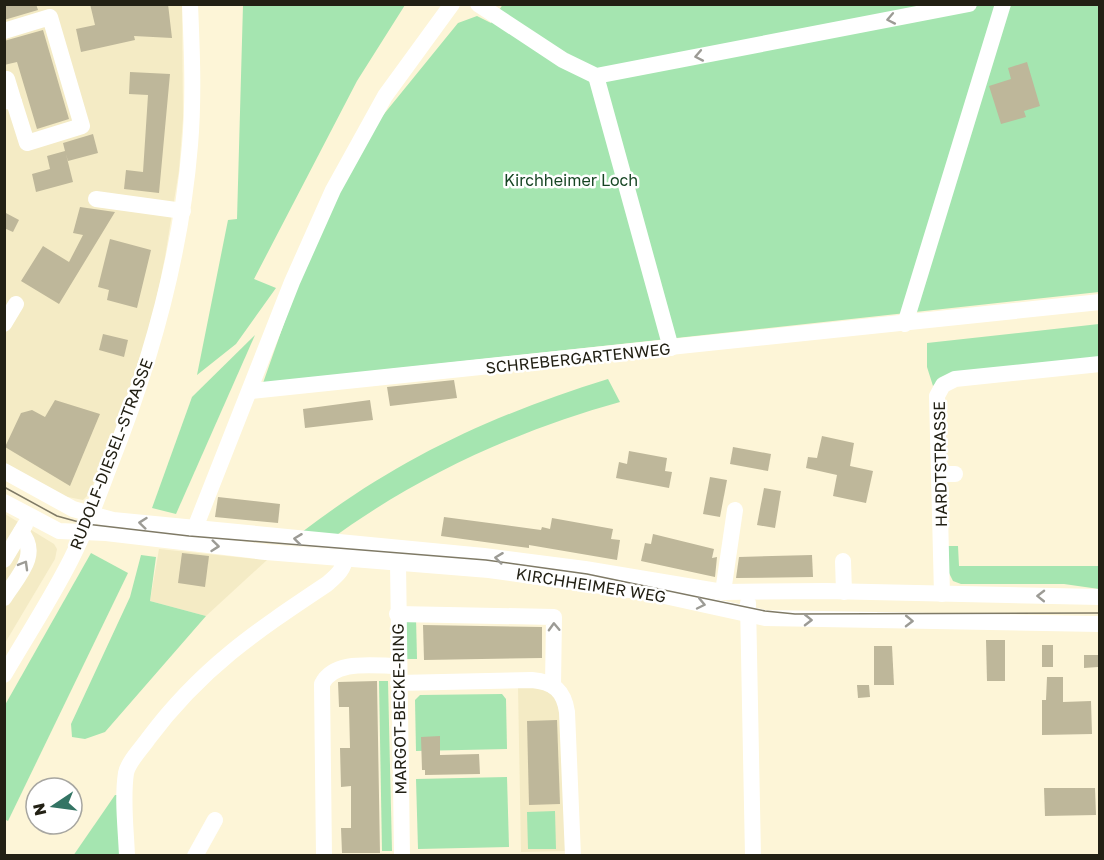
<svg xmlns="http://www.w3.org/2000/svg" width="1104" height="860" font-family="'Golos Text',sans-serif">
  <style>
    .built { fill: #f4ebc5 }
    .green { fill: #a5e5b0 }
    .building { fill: #beb79a }
    .lines { fill: none; stroke-linecap: round; stroke-linejoin: round }
    .minor { stroke: #fff; stroke-width: 16 }
    .tram { stroke: #7f7a66; stroke-width: 1.5 }
    .oneway { stroke: #9c9b95 }
    .labels { text-anchor: middle; stroke-width: 5; stroke-linejoin: round; paint-order: stroke }
    .park-label { font-size: 16px; fill: #164523; stroke: #fff }
    .street-label { font-size: 16px; fill: #222014; stroke: #fff }
  </style>
  <rect width="100%" height="100%" fill="#fdf5d7"/>
  <!-- built -->
  <g class="built">
    <path d="M5,5H182L183,118L179,170L165,257L150,331L121,415L89,494L83,500L63,496L5,463Z"/>
    <path d="M5,514L54,544L57,549L55,559L5,643Z"/>
    <path d="M159,549L267,560L206,616L150,601Z"/>
    <path d="M518,687H543L560,695L566,851L521,852Z"/>
  </g>
  <!-- green -->
  <g class="green">
    <path d="M503,4L1099,5V292L263,383L307,258L358,146L458,23L477,16L491,23Z"/>
    <path d="M243,5H405L357,81L254,279L276,288L236,344L197,375L228,220L237,219Z"/>
    <path d="M1099,324V357L942,377L933,386L927,367V343Z"/>
    <path d="M255,335L176,514L152,508L192,397Z"/>
    <path d="M608,379L620,402C515,431 415,477 327,542L302,532C399,458 492,415 608,379Z"/>
    <path d="M948,546H958L959,566H1099V589L1064,584H961L953,581L949,573Z"/>
    <path d="M91,553L128,573L8,821L4,819L5,705Z"/>
    <path d="M141,555L156,557L150,601L206,616L105,732L85,739L72,737L71,724L130,597Z"/>
    <path d="M405,618H416L417,659H405Z"/>
    <path d="M379,681H388L392,851H382Z"/>
    <path d="M502,694L506,699L507,749L416,751L415,700L420,695Z"/>
    <path d="M507,777L509,847L418,849L416,779Z"/>
    <path d="M115,795H120L121,855L73,856Z"/>
    <path d="M555,811L556,849H528L527,812Z"/>
  </g>
  <!-- building -->
  <g class="building">
    <path d="M4,4H36L38,10L4,20Z"/>
    <path d="M90,4H168L172,38L134,36L135,40L81,52L76,29L95,25Z"/>
    <path d="M43,30L69,119L37,129L17,62L4,65V41Z"/>
    <path d="M1027,62L1040,106L1024,111L1026,117L1001,124L989,86L1011,79L1008,68Z"/>
    <path d="M130,72L170,74L159,193L124,189L126,170L143,172L148,95L129,94Z"/>
    <path d="M93,134L98,153L68,161L66,154L73,182L36,192L32,174L50,169L47,156L65,151L63,143Z"/>
    <path d="M80,207L115,212L59,304L21,281L43,246L69,262L83,235L73,233Z"/>
    <path d="M4,212L19,220L13,232L4,228Z"/>
    <path d="M110,239L151,250L137,308L107,300L109,290L98,287Z"/>
    <path d="M103,334L128,340L124,357L99,350Z"/>
    <path d="M454,380L457,398L390,406L387,387Z"/>
    <path d="M55,400L100,414L70,486L5,447L21,413L32,410L45,417Z"/>
    <path d="M370,400L373,420L305,428L303,409Z"/>
    <path d="M822,436L854,443L850,466L873,471L866,503L833,496L837,475L806,468L808,457L817,458Z"/>
    <path d="M733,447L771,454L768,471L730,464Z"/>
    <path d="M629,451L667,458L665,471L672,472L669,488L616,478L619,462L627,464Z"/>
    <path d="M710,477L727,480L720,517L703,514Z"/>
    <path d="M764,488L781,491L775,528L757,525Z"/>
    <path d="M218,497L280,504L278,523L215,517Z"/>
    <path d="M444,517L541,530L542,527L550,529L552,518L613,529L611,539L620,540L617,560L529,545V548L441,536Z"/>
    <path d="M653,534L714,549L712,558L717,557L715,577L641,561L645,543L651,544Z"/>
    <path d="M182,553L209,556L205,587L178,583Z"/>
    <path d="M812,555L813,577L736,578L739,557Z"/>
    <path d="M423,625L542,627V658L424,660Z"/>
    <path d="M986,640H1005V681H987Z"/>
    <rect x="1042" y="645" width="11" height="22"/>
    <path d="M874,646H892L894,685H874Z"/>
    <path d="M1084,655H1098V667L1084,668Z"/>
    <path d="M1047,677H1063V702L1091,701L1092,734L1042,735V700H1046Z"/>
    <path d="M377,681L380,853H342L341,828H351V786L341,787L340,748H350L349,707H339L338,682Z"/>
    <path d="M857,685H869L870,697L858,698Z"/>
    <path d="M557,720L560,804L529,805L527,721Z"/>
    <path d="M440,736V755L479,754L480,774L425,775V770H422L421,737Z"/>
    <path d="M1044,788H1095L1096,815L1045,816Z"/>
  </g>
  <g class="lines">
    <!-- minor -->
    <g class="minor">
      <path d="M478,4L563,60L596,76L969,4"/>
      <path d="M4,31L50,17L82,126L27,143L14,102L4,101"/>
      <path d="M596,76L671,348"/>
      <path d="M7,79L14,102"/>
      <path d="M96,199L183,211"/>
      <path d="M4,324L16,304"/>
      <path d="M905,324L1003,4"/>
      <path d="M251,391L1100,302"/>
      <path d="M4,471L73,509L113,520L484,556L585,569L723,592L826,591L1100,597"/>
      <path d="M939,474H955"/>
      <path d="M4,502L59,531L106,533L266,552L489,570L651,593L765,618L1100,624"/>
      <path d="M195,528L292,282L333,190L385,96L452,4"/>
      <path d="M4,560L25,525"/>
      <path d="M843,561L844,592"/>
      <path d="M398,562L402,856"/>
      <path d="M723,592L735,510"/>
      <path d="M942,594L937,396L943,385L955,379L1100,364"/>
      <path d="M4,598C17,577 41,555 21,532"/>
      <path d="M748,603L753,856"/>
      <path d="M397,614L554,617L553,686"/>
      <path d="M4,675C25,639 47,605 66,569C84,536 97,499 110,465C151,362 181,256 190,145C194,98 192,51 190,4"/>
      <path d="M398,683L532,680C554,682 564,691 567,712L573,856"/>
      <path d="M127,856C126,829 122,799 126,773C128,762 142,748 148,739C201,668 255,632 327,584C336,576 344,570 345,558"/>
      <path d="M195,856L215,820"/>
      <path d="M324,856L322,684C334,659 374,666 398,666"/>
    </g>
    <!-- tram -->
    <path class="tram" d="M4,487L57,516L86,524L189,536L486,560L587,574L765,611L795,614L1100,613"/>
  </g>
  <!-- one-way arrows -->
  <defs><path id="oneway-chevron" d="M-2-3.5L2.5 0L-2 3.5" fill="none" stroke-width="1.6" stroke-linecap="round" stroke-linejoin="round" transform="scale(1.5)"/></defs>
  <g class="oneway">
    <use href="#oneway-chevron" transform="translate(891 19) rotate(169)"/>
    <use href="#oneway-chevron" transform="translate(699 56) rotate(169)"/>
    <use href="#oneway-chevron" transform="translate(143 523) rotate(-174)"/>
    <use href="#oneway-chevron" transform="translate(298 539) rotate(-173)"/>
    <use href="#oneway-chevron" transform="translate(215 546) rotate(6)"/>
    <use href="#oneway-chevron" transform="translate(499 558) rotate(-173)"/>
    <use href="#oneway-chevron" transform="translate(24 565) rotate(-60)"/>
    <use href="#oneway-chevron" transform="translate(1041 596) rotate(-179)"/>
    <use href="#oneway-chevron" transform="translate(701 604) rotate(12)"/>
    <use href="#oneway-chevron" transform="translate(808 620) rotate(1)"/>
    <use href="#oneway-chevron" transform="translate(909 621) rotate(1)"/>
    <use href="#oneway-chevron" transform="translate(554 627) rotate(-92)"/>
  </g>
  <g class="labels">
    <!-- park labels -->
    <g class="park-label">
      <text x="571" y="186">Kirchheimer Loch</text>
    </g>
    <!-- street labels -->
    <g class="street-label">
      <text transform="translate(578 358) rotate(-6)" y="6">SCHREBERGARTENWEG</text>
      <text transform="translate(111 454) rotate(-69)" y="6">RUDOLF-DIESEL-STRASSE</text>
      <text transform="translate(940 464) rotate(-91)" y="6">HARDTSTRASSE</text>
      <text transform="translate(591 585) rotate(9)" y="6">KIRCHHEIMER WEG</text>
      <text transform="translate(399 709) rotate(-91)" y="6">MARGOT-BECKE-RING</text>
    </g>
  </g>
  <!-- border -->
  <rect width="1104" height="860" fill="none" stroke="#222014" stroke-width="12"/>
  <!-- north arrow -->
  <g transform="translate(54 806) rotate(257)"><circle r="28" fill="#ffffff" stroke="#a7a6a1" stroke-width="1.5"/>
  <path d="M0-4.5L10 22L0 15L-10 22Z" fill="#337464"/>
  <text y="-9" font-size="16" font-weight="bold" text-anchor="middle" fill="#222014">N</text>
  </g>
</svg>
